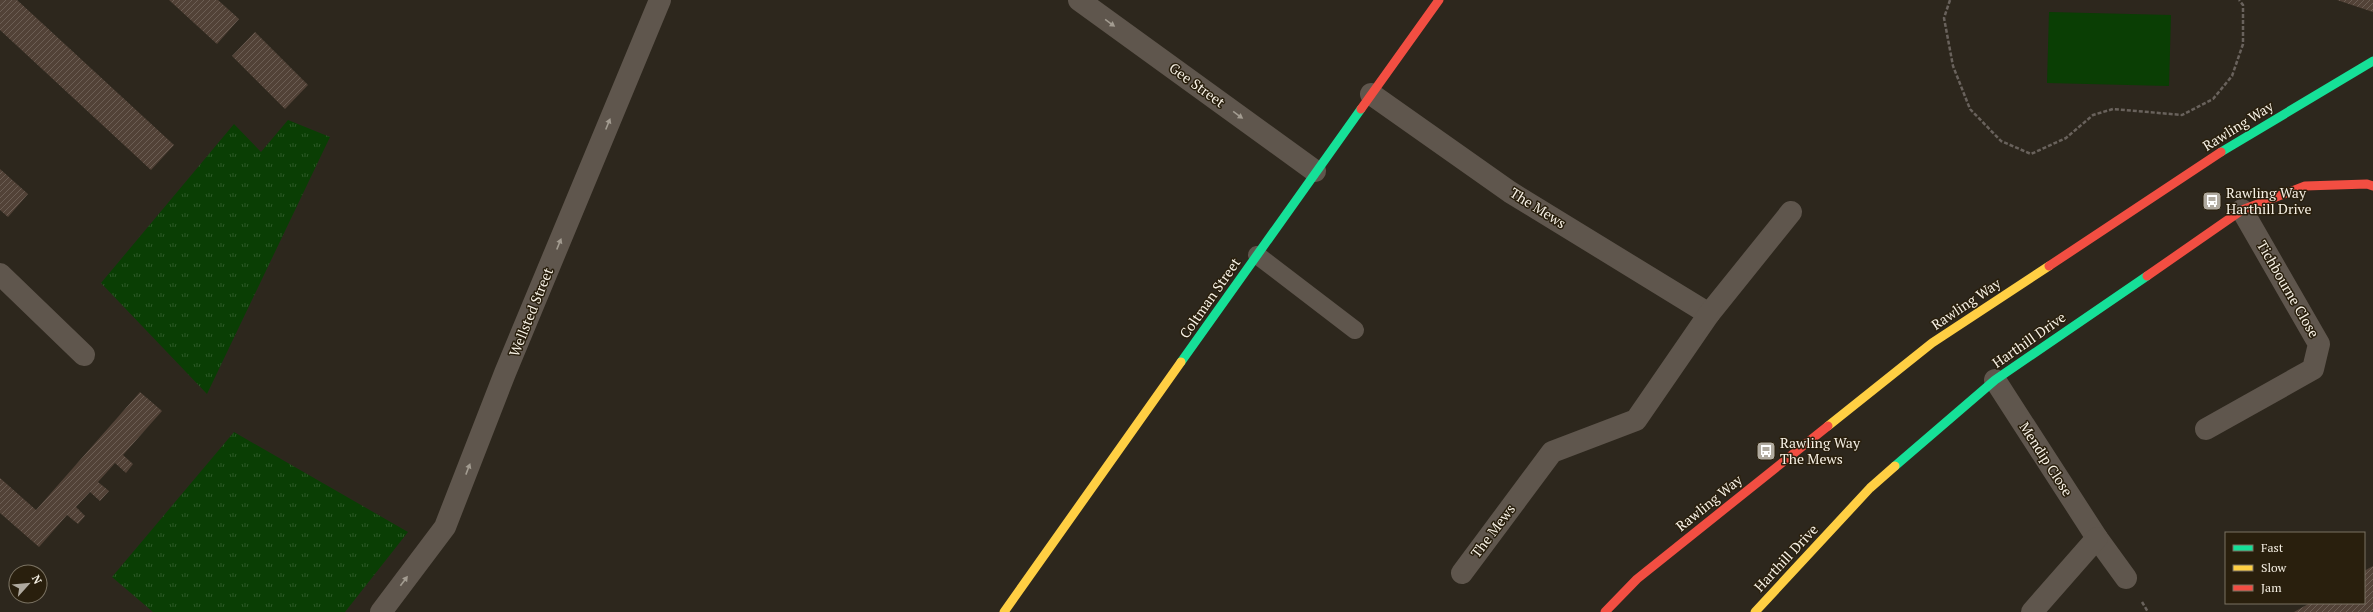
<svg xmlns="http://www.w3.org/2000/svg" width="2373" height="612" font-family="'PT Serif',serif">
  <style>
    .grass { fill: url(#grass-tufts) }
    .garden { fill: #0a3e04 }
    .building { fill: url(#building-hatch) }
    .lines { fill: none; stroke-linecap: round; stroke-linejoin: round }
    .path { stroke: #69625c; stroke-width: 2.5; stroke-dasharray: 4 2; stroke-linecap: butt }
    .lane { stroke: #5f564d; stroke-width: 18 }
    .street { stroke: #5f564d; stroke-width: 22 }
    .fast { stroke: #16e098; stroke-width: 9 }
    .slow { stroke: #ffcf43; stroke-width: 9 }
    .jam { stroke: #f24e42; stroke-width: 9 }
    .oneway { fill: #a39c91 }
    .labels { text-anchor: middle; stroke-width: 3; stroke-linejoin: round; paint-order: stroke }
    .street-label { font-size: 14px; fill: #f7f1e5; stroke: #291f0d }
    .poi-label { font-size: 14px; fill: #f7f1e5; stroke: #291f0d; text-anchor: start }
  </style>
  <defs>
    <pattern id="grass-tufts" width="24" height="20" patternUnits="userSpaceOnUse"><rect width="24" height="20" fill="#0a3e04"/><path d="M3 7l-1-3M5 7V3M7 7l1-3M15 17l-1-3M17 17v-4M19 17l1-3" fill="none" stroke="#2e5a28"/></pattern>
    <pattern id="building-hatch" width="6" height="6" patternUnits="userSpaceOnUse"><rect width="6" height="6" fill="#524237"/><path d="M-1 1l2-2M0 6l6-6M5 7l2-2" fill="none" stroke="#6c5e54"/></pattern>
  </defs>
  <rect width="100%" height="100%" fill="#2d271d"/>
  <!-- grass -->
  <g class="grass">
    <path d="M288,120L330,137L207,394L101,283L234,124L261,152Z"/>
    <path d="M234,432L408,532L345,612H153L112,577Z"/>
  </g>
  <!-- garden -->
  <path class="garden" d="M2049,12L2171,15L2169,86L2047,83Z"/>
  <!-- building -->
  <g class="building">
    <path d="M0,0H17L174,145L151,170L0,30Z"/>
    <path d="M169,0H218L239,19L217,44Z"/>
    <path d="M2337,0H2373V12Z"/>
    <path d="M255,32L308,85L285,109L232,56Z"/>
    <path d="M0,169L28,194L8,217L0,210Z"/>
    <path d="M140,392L162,411L123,455L133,464L126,473L115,463L98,482L109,491L100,501L90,492L76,507L85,516L78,524L67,515L39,547L0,513V478L36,510Z"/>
    <path d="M2373,566V612H2294L2310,603H2364V571Z"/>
  </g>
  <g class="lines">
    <!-- path -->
    <g class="path">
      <path d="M1950,0L1944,18L1953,66L1970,109L2001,141L2031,154L2066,138L2093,115L2113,109L2182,115L2213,99L2232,76L2243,44V5L2239,0"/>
      <path d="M2142,602L2148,612"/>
    </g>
    <!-- lane -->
    <path class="lane" d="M1257,255L1355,330"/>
    <!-- street -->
    <g class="street">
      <path d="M1079,0L1315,171"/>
      <path d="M1371,94L1510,192L1709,314"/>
      <path d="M0,274L84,355"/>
      <path d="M1995,380L2097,538L2126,578"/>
      <path d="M2206,429L2313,369L2319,344L2242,210"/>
      <path d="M1462,573L1552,452L1636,420L1709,314L1791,212"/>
      <path d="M381,612L445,527L505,373L660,0"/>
      <path d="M2032,612L2097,538"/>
    </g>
    <!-- fast -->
    <g class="fast">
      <path d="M2221,152L2373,61"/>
      <path d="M1181,362L1361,109"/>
      <path d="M1895,466L1995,380L2147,276"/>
    </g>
    <!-- slow -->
    <g class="slow">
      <path d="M1828,426L1932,343L2049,266"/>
      <path d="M1004,612L1181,362"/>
      <path d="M1755,612L1870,488L1895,466"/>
    </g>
    <!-- jam -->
    <g class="jam">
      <path d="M1361,109L1439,0"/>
      <path d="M2049,266L2221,152"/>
      <path d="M2147,276L2242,210L2305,186L2367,184L2373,186"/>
      <path d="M1605,612L1637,579L1828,426"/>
    </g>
  </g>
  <!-- one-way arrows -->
  <defs><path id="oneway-solid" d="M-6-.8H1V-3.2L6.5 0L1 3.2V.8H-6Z"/></defs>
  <g class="oneway">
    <use href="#oneway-solid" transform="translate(1110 23) rotate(36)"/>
    <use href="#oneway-solid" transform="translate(1238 115) rotate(36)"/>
    <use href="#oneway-solid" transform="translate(608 124) rotate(-68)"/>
    <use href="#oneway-solid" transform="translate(559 244) rotate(-68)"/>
    <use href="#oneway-solid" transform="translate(468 469) rotate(-69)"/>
    <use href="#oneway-solid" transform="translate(404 581) rotate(-53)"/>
  </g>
  <!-- icons -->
  <defs>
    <symbol id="bus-square" viewBox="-11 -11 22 22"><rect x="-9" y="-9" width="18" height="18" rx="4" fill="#b0aa9f" stroke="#291f0d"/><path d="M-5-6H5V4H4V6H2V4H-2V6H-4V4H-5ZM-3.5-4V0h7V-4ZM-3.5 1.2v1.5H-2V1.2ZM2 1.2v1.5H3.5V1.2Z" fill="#fff"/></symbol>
  </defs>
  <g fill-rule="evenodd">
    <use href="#bus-square" x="2201" y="190" width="22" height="22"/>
    <use href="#bus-square" x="1755" y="440" width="22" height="22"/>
  </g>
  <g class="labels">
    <!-- street labels -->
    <g class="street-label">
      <text transform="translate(1197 85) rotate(36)" y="5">Gee Street</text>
      <text transform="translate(2238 126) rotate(-32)" y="5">Rawling Way</text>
      <text transform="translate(1538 208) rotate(32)" y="5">The Mews</text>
      <text transform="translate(2288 289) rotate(60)" y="5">Tichbourne Close</text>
      <text transform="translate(1210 298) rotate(-55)" y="5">Coltman Street</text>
      <text transform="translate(1966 304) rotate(-34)" y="5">Rawling Way</text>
      <text transform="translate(531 312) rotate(-68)" y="5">Wellsted Street</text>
      <text transform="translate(2029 340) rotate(-35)" y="5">Harthill Drive</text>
      <text transform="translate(2046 459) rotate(57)" y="5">Mendip Close</text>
      <text transform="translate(1709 503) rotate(-39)" y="5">Rawling Way</text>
      <text transform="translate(1493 531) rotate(-53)" y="5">The Mews</text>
      <text transform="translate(1786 558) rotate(-47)" y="5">Harthill Drive</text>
    </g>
    <!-- poi labels -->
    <g class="poi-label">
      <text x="2226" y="198">Rawling Way<tspan x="2226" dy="16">Harthill Drive</tspan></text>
      <text x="1780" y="448">Rawling Way<tspan x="1780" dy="16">The Mews</tspan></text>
    </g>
  </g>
  <!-- legend -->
  <rect x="2225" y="532" width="140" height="72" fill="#291f0d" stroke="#7b7363"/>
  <rect x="2233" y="545" width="20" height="6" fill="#16e098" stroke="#7b7363"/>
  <text x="2261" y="552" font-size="12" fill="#f7f1e5">Fast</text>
  <rect x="2233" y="565" width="20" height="6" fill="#ffcf43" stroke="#7b7363"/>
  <text x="2261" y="572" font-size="12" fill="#f7f1e5">Slow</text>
  <rect x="2233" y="585" width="20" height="6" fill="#f24e42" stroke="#7b7363"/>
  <text x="2261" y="592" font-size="12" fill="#f7f1e5">Jam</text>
  <!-- north arrow -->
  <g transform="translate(28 584) rotate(63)"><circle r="19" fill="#291f0d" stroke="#7b7363"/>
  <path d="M0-3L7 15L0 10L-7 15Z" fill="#b0aa9f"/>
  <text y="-6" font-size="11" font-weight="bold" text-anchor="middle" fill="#f7f1e5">N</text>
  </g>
</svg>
